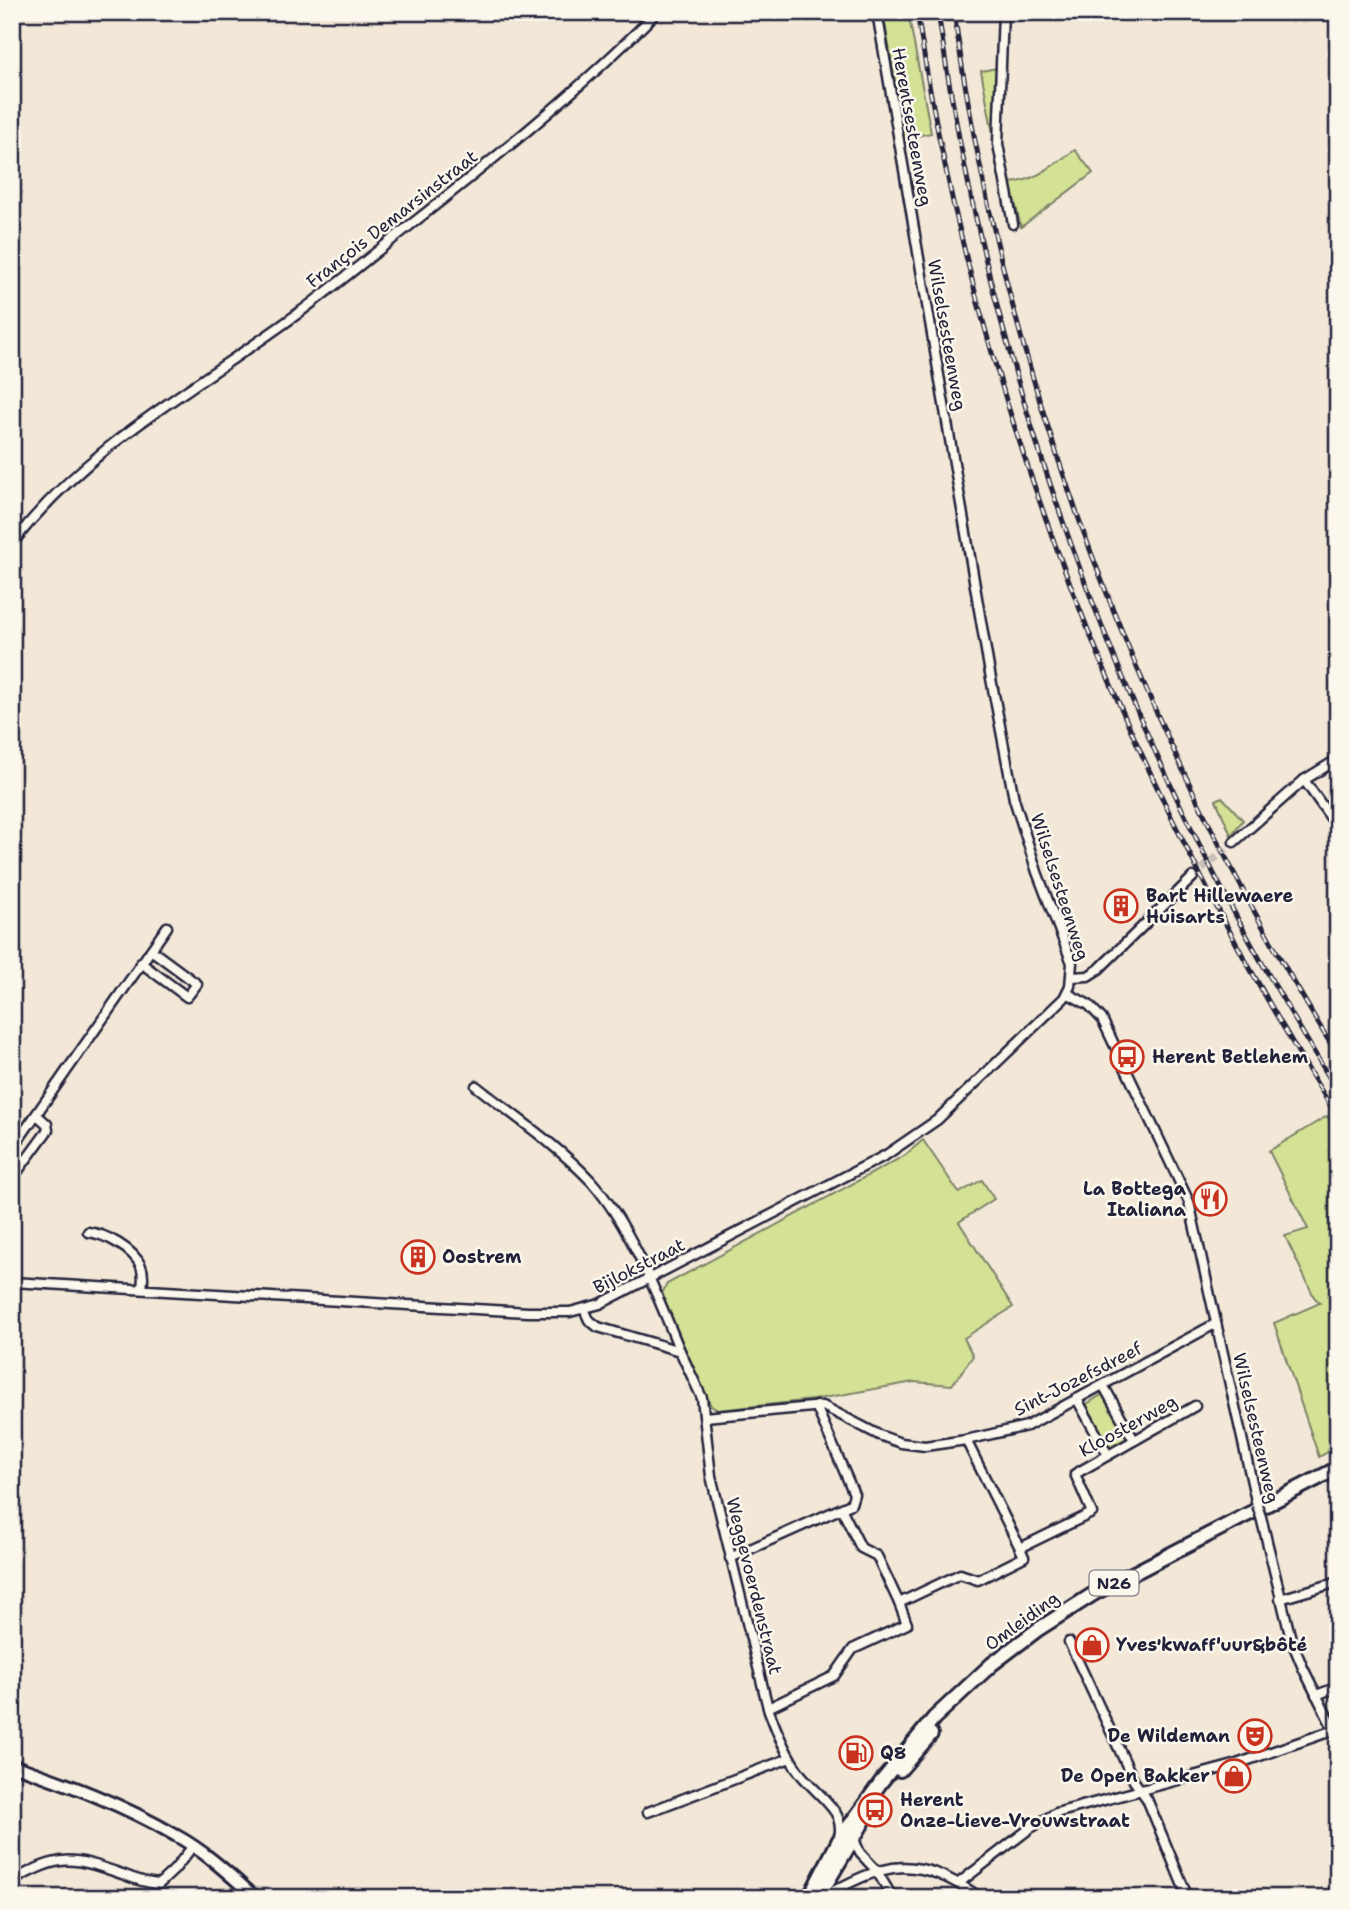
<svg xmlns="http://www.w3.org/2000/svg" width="1350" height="1910" font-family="'Shantell Sans',sans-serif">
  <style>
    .green { fill: #d4e295; stroke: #7b8268; stroke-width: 2 }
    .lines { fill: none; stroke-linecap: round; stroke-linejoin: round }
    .street-tunnel { stroke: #c9c0b9; stroke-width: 8; stroke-dasharray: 8 4; stroke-linecap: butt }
    .street-casing { stroke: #22223b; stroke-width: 13 }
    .secondary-casing { stroke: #22223b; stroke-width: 16 }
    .primary-casing { stroke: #22223b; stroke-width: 18 }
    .street { stroke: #fbf7ec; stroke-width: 8 }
    .secondary { stroke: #fbf7ec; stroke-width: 10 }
    .primary { stroke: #fbf7ec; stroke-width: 12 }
    .rail-casing { stroke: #22223b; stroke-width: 5 }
    .rail { stroke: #fbf7ec; stroke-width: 2.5; stroke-dasharray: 8; stroke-linecap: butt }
    .street-bridge-casing { stroke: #22223b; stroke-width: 13; stroke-linecap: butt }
    .street-bridge { stroke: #fbf7ec; stroke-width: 8 }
    .labels { text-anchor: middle; stroke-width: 5; stroke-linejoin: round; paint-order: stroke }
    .shield { fill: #fbf7ec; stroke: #636270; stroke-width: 2 }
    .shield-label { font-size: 16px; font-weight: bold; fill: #22223b }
    .street-label { font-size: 18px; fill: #22223b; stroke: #fbf7ec }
    .poi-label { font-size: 18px; font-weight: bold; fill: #22223b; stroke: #fbf7ec; text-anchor: start }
  </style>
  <rect width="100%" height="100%" fill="#f3e8d8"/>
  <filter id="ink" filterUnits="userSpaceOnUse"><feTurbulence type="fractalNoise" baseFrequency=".0143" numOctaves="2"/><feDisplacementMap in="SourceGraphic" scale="14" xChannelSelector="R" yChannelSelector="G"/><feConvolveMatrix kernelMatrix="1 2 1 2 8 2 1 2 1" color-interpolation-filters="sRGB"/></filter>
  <g filter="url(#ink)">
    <!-- green -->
    <g class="green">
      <path d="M883,12H908L931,133L903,139L902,119L908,118L902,86L896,87Z"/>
      <path d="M997,68L995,134H993L981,71Z"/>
      <path d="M1075,150L1093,173L1021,227L1010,183C1036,181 1054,164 1075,150Z"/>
      <path d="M1222,797L1243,820L1231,835L1216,800Z"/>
      <path d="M1327,1116L1338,1134V1446L1319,1457L1274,1323L1320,1303L1314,1297L1285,1236L1308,1229L1269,1151Z"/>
      <path d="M923,1140L959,1193L982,1180L994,1199L959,1222L1013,1307L964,1338L973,1356L952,1385L914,1382L812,1400L718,1410L711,1406L661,1295L667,1284L904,1156Z"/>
      <path d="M1103,1394L1129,1440L1110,1451L1085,1405Z"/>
    </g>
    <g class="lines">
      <!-- street-tunnel -->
      <path class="street-tunnel" d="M1193,877L1234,842"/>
      <defs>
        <g id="street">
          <path d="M1003,12L998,144L1013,224"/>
          <path d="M12,544C89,443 200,386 300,312C335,286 370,257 404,230C492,161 579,91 657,12"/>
          <path d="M1304,780L1338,828"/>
          <path d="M1234,842L1304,780L1338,759"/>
          <path d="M141,963L187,997L197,984L151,950"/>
          <path d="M1072,977L1088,976L1099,969L1193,877"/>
          <path d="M1067,993L1089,1005L1102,1019L1189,1202L1257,1505"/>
          <path d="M476,1086C514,1116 557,1145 591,1181C631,1226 657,1295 680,1351"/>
          <path d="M12,1149L167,927"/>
          <path d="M12,1179L48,1130L47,1124L37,1115"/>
          <path d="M88,1232C106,1234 133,1249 141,1266C144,1273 143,1281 142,1289"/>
          <path d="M12,1282L528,1312H570L600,1304L886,1155L937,1120L1064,998L1070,986L1072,963L1037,872L1014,799L989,668L877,12"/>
          <path d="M584,1309L589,1320L598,1327L680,1351L702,1398L711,1476L768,1708C776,1730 785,1753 799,1772C809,1786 825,1797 835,1812C840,1819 841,1830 839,1838"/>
          <path d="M1103,1385L1134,1440"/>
          <path d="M1077,1399L1108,1455"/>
          <path d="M705,1417L823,1406L879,1435L901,1443L925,1446L966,1440L1027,1426L1215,1324"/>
          <path d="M966,1440L1020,1548"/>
          <path d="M842,1510L861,1548L877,1556L899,1603"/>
          <path d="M1261,1517L1291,1639L1303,1668L1338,1738"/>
          <path d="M730,1558L851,1504L854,1494L816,1406"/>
          <path d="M1280,1599L1338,1582"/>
          <path d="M1069,1642L1134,1781L1147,1799L1188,1898"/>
          <path d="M1316,1695L1338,1687"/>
          <path d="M768,1708L834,1676L853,1649L907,1624L899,1603L960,1574L978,1580L1024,1557L1020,1548L1092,1513L1075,1474L1195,1406"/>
          <path d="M648,1812L790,1758"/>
          <path d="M853,1837L860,1853L876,1870L893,1898"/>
          <path d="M12,1881C61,1854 70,1856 122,1874C134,1879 145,1883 159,1884L174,1870L193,1846"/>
          <path d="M959,1883L1029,1829L1056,1813L1234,1765L1334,1730"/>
          <path d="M821,1898C888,1861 915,1853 981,1898"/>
        </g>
        <path id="secondary" d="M12,1765C68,1784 124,1805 175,1835C205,1851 230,1875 256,1898"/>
        <g id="primary">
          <path d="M900,1770L931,1734"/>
          <path d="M814,1897L828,1881L874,1804"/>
          <path d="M809,1898L839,1840L881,1782L934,1718L992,1664L1037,1630L1095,1593L1338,1468"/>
        </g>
      </defs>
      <!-- street casing -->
      <use href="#street" class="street-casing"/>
      <!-- secondary casing -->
      <use href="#secondary" class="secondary-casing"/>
      <!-- primary casing -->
      <use href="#primary" class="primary-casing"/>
      <!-- street -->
      <use href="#street" class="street"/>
      <!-- secondary -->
      <use href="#secondary" class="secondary"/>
      <!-- primary -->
      <use href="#primary" class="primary"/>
      <defs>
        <g id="rail">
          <path d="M917,12C976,405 1128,782 1338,1118"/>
          <path d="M938,12C980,308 1074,597 1209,864C1248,942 1293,1017 1338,1092"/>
          <path d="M954,12C1004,381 1143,740 1338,1056"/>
        </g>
      </defs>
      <!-- rail casing -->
      <use href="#rail" class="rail-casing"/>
      <!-- rail -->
      <use href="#rail" class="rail"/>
      <defs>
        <path id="street-bridge" d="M1257,1505L1261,1517"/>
      </defs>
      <!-- street-bridge casing -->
      <use href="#street-bridge" class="street-bridge-casing"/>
      <!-- street-bridge -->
      <use href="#street-bridge" class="street-bridge"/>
    </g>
  </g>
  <!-- icons -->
  <defs>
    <symbol id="building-ring" viewBox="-11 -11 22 22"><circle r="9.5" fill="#fbf7ec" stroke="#c8321e" stroke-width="1.5"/><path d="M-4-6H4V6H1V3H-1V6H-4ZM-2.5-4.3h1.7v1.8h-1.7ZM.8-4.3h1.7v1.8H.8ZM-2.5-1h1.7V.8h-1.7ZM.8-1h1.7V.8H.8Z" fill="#c8321e"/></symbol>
    <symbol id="bus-ring" viewBox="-11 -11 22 22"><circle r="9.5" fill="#fbf7ec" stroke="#c8321e" stroke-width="1.5"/><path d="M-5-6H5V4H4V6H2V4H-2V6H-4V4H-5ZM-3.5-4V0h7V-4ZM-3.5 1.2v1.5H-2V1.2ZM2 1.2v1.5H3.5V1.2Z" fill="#c8321e"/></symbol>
    <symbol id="restaurant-ring" viewBox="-11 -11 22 22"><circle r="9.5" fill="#fbf7ec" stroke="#c8321e" stroke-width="1.5"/><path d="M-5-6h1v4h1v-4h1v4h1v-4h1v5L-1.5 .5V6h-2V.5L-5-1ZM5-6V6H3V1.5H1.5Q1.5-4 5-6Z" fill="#c8321e"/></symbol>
    <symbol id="shop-ring" viewBox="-11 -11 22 22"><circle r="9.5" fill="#fbf7ec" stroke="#c8321e" stroke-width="1.5"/><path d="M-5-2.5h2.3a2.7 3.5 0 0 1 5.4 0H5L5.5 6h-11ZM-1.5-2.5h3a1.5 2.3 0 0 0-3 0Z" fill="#c8321e"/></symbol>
    <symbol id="theatre-ring" viewBox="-11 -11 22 22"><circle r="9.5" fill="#fbf7ec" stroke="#c8321e" stroke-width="1.5"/><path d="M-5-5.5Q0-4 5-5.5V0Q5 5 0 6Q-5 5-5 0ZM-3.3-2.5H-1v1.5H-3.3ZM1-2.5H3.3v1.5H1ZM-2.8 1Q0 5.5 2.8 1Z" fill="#c8321e"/></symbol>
    <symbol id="fuel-ring" viewBox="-11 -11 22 22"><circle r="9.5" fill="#fbf7ec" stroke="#c8321e" stroke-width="1.5"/><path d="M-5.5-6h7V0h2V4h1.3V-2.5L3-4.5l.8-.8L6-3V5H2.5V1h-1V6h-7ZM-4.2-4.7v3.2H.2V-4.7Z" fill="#c8321e"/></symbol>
  </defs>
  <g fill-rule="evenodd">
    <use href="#building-ring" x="1102" y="887" width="38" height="38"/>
    <use href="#bus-ring" x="1108" y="1038" width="38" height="38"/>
    <use href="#restaurant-ring" x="1191" y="1180" width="38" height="38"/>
    <use href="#building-ring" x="399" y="1238" width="38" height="38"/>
    <use href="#shop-ring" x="1073" y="1626" width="38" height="38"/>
    <use href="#theatre-ring" x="1236" y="1717" width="38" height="38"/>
    <use href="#fuel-ring" x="837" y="1734" width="38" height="38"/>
    <use href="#shop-ring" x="1215" y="1757" width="38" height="38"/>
    <use href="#bus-ring" x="856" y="1791" width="38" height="38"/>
  </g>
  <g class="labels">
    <!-- shield labels -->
    <rect class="shield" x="1089.5" y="1570.5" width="49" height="25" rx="5"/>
    <g class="shield-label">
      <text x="1114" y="1589">N26</text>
    </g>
    <!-- street labels -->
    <g class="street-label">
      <text transform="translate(912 127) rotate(80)" y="6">Herentsesteenweg</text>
      <text transform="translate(392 219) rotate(-38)" y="6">François Demarsinstraat</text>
      <text transform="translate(947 335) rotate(80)" y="6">Wilselsesteenweg</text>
      <text transform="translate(1060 887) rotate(72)" y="6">Wilselsesteenweg</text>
      <text transform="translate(639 1266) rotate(-27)" y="6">Bijlokstraat</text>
      <text transform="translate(1078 1379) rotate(-27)" y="6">Sint-Jozefsdreef</text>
      <text transform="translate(1128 1426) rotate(-29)" y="6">Kloosterweg</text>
      <text transform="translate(1256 1428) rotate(77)" y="6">Wilselsesteenweg</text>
      <text transform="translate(754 1586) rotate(76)" y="6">Weggevoerdenstraat</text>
      <text transform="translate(1022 1621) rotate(-36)" y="6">Omleiding</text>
    </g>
    <!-- poi labels -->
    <g class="poi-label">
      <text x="1146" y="902">Bart Hillewaere<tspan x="1146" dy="21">Huisarts</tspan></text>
      <text x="1152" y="1063">Herent Betlehem</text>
      <text x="1186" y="1195" text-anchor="end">La Bottega<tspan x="1186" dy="21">Italiana</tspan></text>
      <text x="442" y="1263">Oostrem</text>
      <text x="1116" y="1651">Yves'kwaff'uur&amp;bôté</text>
      <text x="1230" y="1742" text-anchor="end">De Wildeman</text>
      <text x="880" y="1759">Q8</text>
      <text x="1210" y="1782" text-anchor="end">De Open Bakker</text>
      <text x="900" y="1806">Herent<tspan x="900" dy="21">Onze-Lieve-Vrouwstraat</tspan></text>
    </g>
  </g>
  <!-- margin -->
  <rect width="1350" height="1910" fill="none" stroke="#fbf7ec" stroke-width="42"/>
  <rect x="21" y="21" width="1308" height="1868" fill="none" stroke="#22223b" stroke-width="2.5" filter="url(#ink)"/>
</svg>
